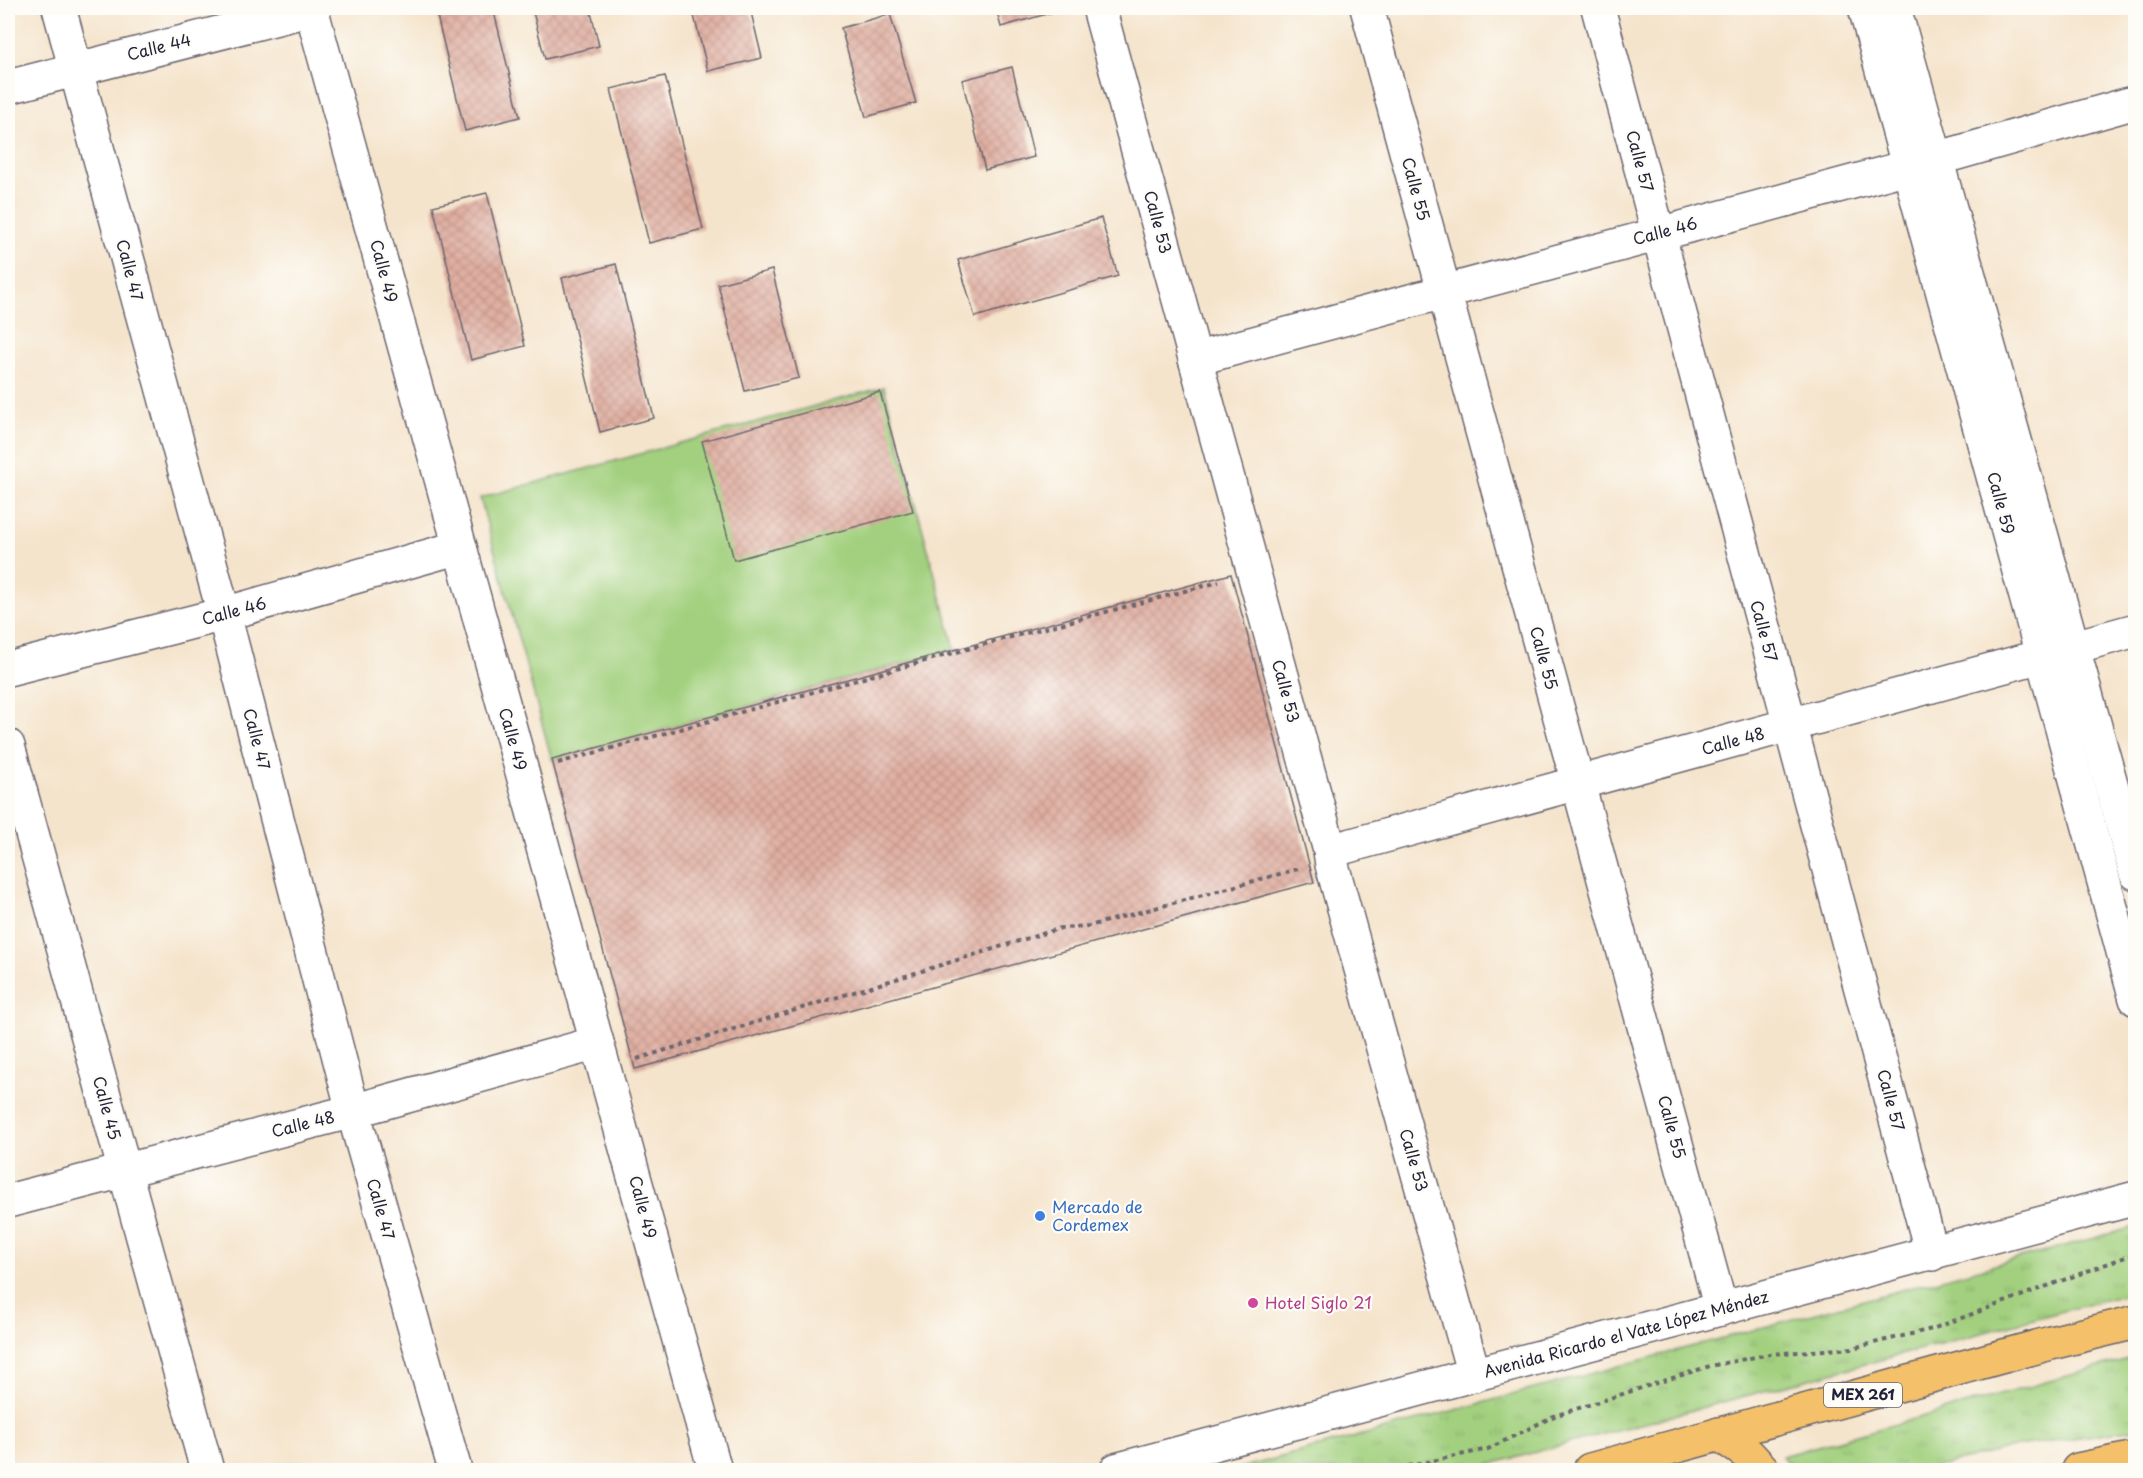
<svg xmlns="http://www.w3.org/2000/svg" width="2143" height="1478" font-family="'Playpen Sans',sans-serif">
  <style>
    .grass { fill: url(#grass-tufts); stroke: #62795c; stroke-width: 1.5 }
    .garden { fill: #a2d07e; stroke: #62795c; stroke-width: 1.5 }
    .building { fill: url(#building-cross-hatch) }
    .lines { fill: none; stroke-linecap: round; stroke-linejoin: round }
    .minor-casing { stroke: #6c666e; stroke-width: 36 }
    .major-casing { stroke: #6c666e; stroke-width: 36 }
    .path { stroke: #6c666e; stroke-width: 4; stroke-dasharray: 4.5 4.5; stroke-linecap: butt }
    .minor { stroke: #fff; stroke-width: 33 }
    .major { stroke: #f4c16a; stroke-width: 33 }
    .shop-dot { fill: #3f7fe0; stroke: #fdfcf7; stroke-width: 2 }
    .hotel-dot { fill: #d1479c; stroke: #fdfcf7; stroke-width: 2 }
    .labels { text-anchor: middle; stroke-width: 4.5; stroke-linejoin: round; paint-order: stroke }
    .shield { fill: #fdfcf7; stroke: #646373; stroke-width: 1.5 }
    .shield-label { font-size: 15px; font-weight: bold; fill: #22223b }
    .street-label { font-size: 16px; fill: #22223b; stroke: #fdfcf7 }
    .shop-label { font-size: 16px; fill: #366cbe; stroke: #fdfcf7; text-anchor: start }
    .hotel-label { font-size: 16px; fill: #b23c85; stroke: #fdfcf7; text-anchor: start }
  </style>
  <defs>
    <pattern id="grass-tufts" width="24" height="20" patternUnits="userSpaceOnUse" patternTransform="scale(1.5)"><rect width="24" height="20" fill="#a2d07e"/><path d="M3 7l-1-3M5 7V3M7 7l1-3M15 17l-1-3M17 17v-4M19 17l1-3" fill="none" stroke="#8bb26e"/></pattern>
    <pattern id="building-cross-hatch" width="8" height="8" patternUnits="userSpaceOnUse" patternTransform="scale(1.5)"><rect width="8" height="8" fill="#e0afa1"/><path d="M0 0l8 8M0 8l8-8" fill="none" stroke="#c0968c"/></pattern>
  </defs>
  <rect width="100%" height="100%" fill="#fdfcf7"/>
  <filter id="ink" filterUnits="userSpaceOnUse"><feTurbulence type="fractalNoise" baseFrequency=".0167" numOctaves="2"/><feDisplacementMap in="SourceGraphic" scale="12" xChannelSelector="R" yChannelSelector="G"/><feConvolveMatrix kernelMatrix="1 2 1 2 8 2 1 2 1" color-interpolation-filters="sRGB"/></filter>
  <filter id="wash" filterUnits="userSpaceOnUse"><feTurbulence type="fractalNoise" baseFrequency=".008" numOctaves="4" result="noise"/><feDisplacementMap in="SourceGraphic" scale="24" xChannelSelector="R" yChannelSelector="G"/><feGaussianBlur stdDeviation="1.35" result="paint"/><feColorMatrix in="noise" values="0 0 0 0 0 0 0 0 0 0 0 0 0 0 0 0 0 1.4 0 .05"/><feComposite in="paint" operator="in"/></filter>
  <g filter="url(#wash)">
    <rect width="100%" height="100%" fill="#f5e4cc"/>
    <!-- grass -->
    <g class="grass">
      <path d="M2135,1227V1292L1469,1470H1233Z"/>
      <path d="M2135,1357V1429L2017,1446L1926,1470H1793L1782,1456Z"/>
    </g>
    <!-- garden -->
    <path class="garden" d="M884,387L955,649L552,760L480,498Z"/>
    <g id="blocks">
      <!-- building -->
      <g class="building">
        <path d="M435,8H493L520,117L465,131Z"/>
        <path d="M532,8H590L599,46L545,59Z"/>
        <path d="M692,8H750L762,58L708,71Z"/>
        <path d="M996,8H1048L1050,13L1001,27Z"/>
        <path d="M890,14L916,103L866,117L841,28Z"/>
        <path d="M1012,67L1034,157L985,170L962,80Z"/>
        <path d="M665,76L703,229L649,243L611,89Z"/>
        <path d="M487,193L525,346L471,360L433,206Z"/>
        <path d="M1101,218L1118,276L975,317L958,260Z"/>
        <path d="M616,264L654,418L600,432L562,278Z"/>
        <path d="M772,270L799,378L745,391L718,284Z"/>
        <path d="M880,392L913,511L734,560L702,441Z"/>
        <path d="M1231,574L1314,882L635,1069L552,760Z"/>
      </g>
    </g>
  </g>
  <g filter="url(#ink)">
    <use href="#blocks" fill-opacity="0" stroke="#6c666e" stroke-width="1.5"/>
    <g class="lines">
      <defs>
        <g id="minor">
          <path d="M59,8L224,614L353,1111L455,1470"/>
          <path d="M311,8L715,1470"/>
          <path d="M1099,8L1330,851L1332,865L1474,1375"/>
          <path d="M1367,8L1721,1309"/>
          <path d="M1598,8L1932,1254"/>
          <path d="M1865,8L2136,999"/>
          <path d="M1894,8L2136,873"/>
          <path d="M8,87L312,9"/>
          <path d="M1195,359L1908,167L2136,102"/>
          <path d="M8,669L224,614L460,547"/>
          <path d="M8,746L207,1470"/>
          <path d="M1330,851L2136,630"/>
          <path d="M8,1201L353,1111L597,1043"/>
          <path d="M1116,1470L2136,1198"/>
        </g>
        <g id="major">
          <path d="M1719,1434L1749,1455L1763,1470"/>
          <path d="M1590,1470L2051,1343L2136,1322"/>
          <path d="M2078,1470L2136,1458"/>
        </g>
      </defs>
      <!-- minor casing -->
      <use href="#minor" class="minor-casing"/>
      <!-- major casing -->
      <use href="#major" class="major-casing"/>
      <!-- path -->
      <g class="path">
        <path d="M558,763L1011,637L1219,582"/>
        <path d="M637,1059L1061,928L1089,926L1298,869"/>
        <path d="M1390,1470L1488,1449L1554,1416L1710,1366L1770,1354L1853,1348L1932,1329L2136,1253"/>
      </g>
      <!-- minor -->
      <use href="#minor" class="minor"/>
      <!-- major -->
      <use href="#major" class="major"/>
    </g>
  </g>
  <!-- markers -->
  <circle class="shop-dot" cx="1040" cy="1216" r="6"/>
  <circle class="hotel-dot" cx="1253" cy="1303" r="6"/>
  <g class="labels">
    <!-- shield labels -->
    <rect class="shield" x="1824" y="1383" width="78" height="24" rx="4.5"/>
    <g class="shield-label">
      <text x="1863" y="1400">MEX 261</text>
    </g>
    <!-- street labels -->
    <g class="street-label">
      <text transform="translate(159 47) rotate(-14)" y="6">Calle 44</text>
      <text transform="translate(1640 161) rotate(75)" y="6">Calle 57</text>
      <text transform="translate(1416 189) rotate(75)" y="6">Calle 55</text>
      <text transform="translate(1158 222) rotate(75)" y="6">Calle 53</text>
      <text transform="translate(1665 231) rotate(-15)" y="6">Calle 46</text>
      <text transform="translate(130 270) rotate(75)" y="6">Calle 47</text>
      <text transform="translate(384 271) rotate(75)" y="6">Calle 49</text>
      <text transform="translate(2001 503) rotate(75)" y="6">Calle 59</text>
      <text transform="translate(234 611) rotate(-15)" y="6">Calle 46</text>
      <text transform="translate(1764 631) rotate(75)" y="6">Calle 57</text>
      <text transform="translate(1544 658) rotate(75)" y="6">Calle 55</text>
      <text transform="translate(1286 691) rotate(75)" y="6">Calle 53</text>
      <text transform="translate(257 739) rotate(75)" y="6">Calle 47</text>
      <text transform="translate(513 739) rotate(74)" y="6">Calle 49</text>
      <text transform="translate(1733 741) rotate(-15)" y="6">Calle 48</text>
      <text transform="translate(1891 1100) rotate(75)" y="6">Calle 57</text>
      <text transform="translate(107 1108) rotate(75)" y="6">Calle 45</text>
      <text transform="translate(303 1124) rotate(-14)" y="6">Calle 48</text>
      <text transform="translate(1672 1127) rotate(75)" y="6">Calle 55</text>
      <text transform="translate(1414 1160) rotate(74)" y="6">Calle 53</text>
      <text transform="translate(643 1207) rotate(75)" y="6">Calle 49</text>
      <text transform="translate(381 1209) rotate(74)" y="6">Calle 47</text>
      <text transform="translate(1626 1334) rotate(-15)" y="6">Avenida Ricardo el Vate López Méndez</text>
    </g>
    <!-- shop labels -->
    <g class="shop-label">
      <text x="1052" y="1213">Mercado de<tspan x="1052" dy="18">Cordemex</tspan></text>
    </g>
    <!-- hotel labels -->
    <g class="hotel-label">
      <text x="1265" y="1309">Hotel Siglo 21</text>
    </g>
  </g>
  <!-- margin -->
  <rect width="2143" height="1478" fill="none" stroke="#fdfcf7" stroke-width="30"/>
</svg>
